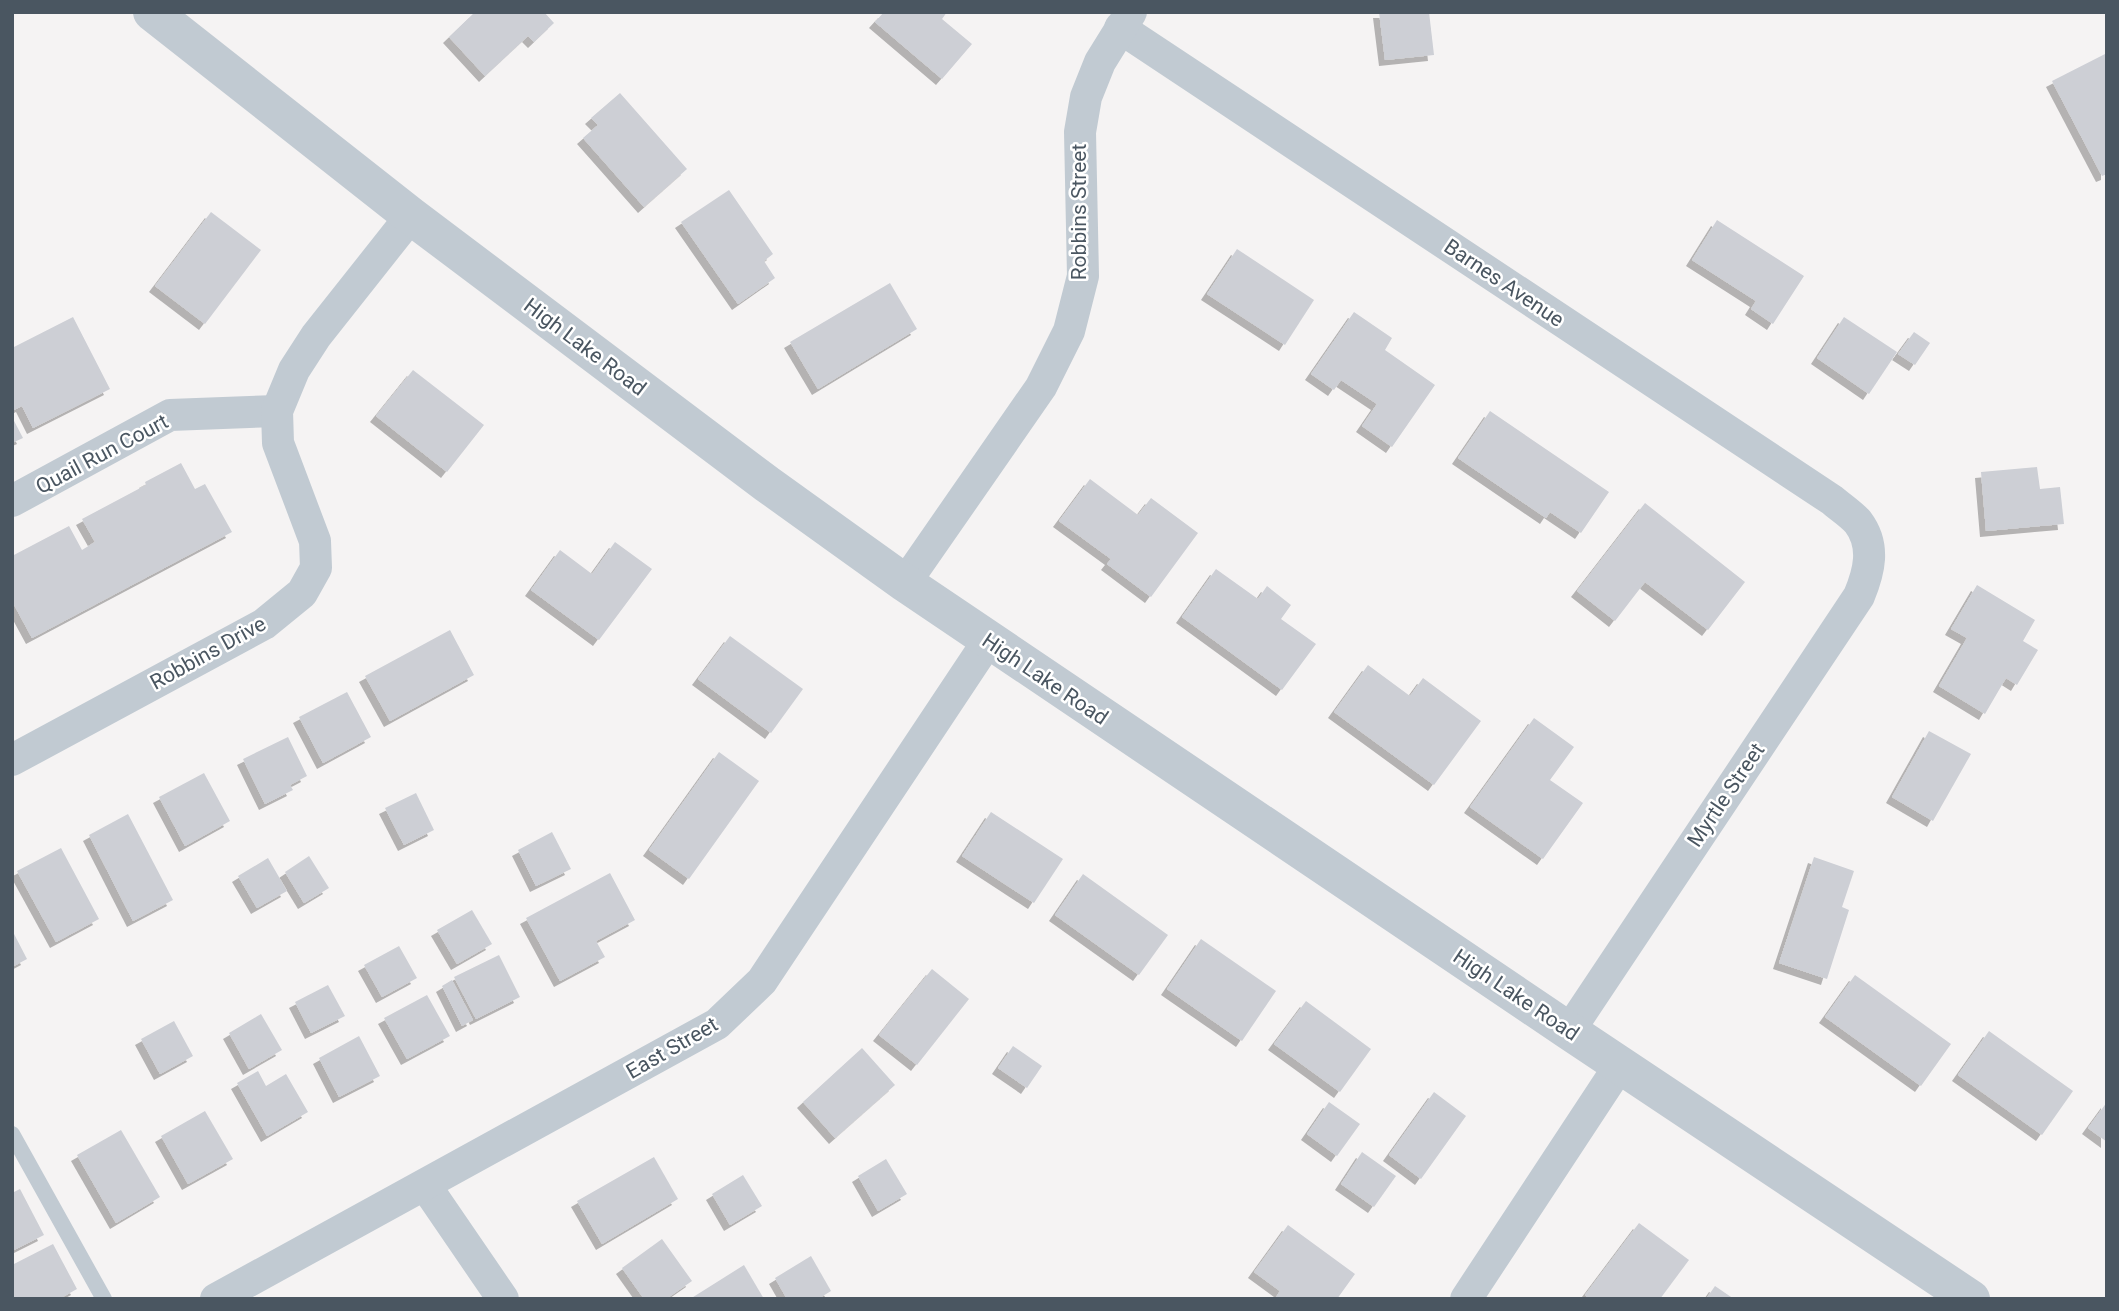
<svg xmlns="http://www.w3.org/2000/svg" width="2119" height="1311" font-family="Roboto,sans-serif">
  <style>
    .building { fill: #cdcfd5; filter: url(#shadow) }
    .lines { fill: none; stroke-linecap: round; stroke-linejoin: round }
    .service { stroke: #c1cad2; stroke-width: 16 }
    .minor { stroke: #c1cad2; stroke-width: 32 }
    .tertiary { stroke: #c1cad2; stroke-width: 38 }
    .labels { text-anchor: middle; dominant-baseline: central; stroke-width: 5; stroke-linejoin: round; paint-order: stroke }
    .street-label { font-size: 21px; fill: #4a5661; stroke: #fff }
  </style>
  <defs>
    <filter id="shadow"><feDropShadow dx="-6" dy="6" stdDeviation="0" flood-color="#0004"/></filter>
  </defs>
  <rect width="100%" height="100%" fill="#f5f3f3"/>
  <g class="building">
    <path d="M475 12H544L554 23 534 42 528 36 485 76 449 37Z"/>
    <path d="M884 12H947L942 19 972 44 942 79 875 22Z"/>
    <path d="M1379 12H1429L1434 55 1385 60Z"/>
    <path d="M2107 53V174L2102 176 2052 81Z"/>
    <path d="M620 93 687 169 644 207 583 138 598 125 591 118Z"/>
    <path d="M729 190 773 254 764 261 775 278 738 304 681 222Z"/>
    <path d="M211 212 261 250 205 324 155 286Z"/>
    <path d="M1717 220 1804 276 1773 324 1751 309 1756 301 1692 260Z"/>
    <path d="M1237 249 1314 300 1285 345 1207 294Z"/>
    <path d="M890 283 917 329 818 389 790 342Z"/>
    <path d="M1354 312 1392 338 1385 350 1435 385 1392 447 1362 426 1377 404 1341 380 1334 390 1311 374Z"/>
    <path d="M73 317 110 389 33 428 22 406 12 411V348Z"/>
    <path d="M1844 317 1897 352 1869 394 1817 358Z"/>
    <path d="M1914 332 1930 343 1915 365 1898 354Z"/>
    <path d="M413 370 484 425 447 472 376 416Z"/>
    <path d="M1490 411 1609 492 1581 533 1550 512 1546 518 1458 458Z"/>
    <path d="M12 417 23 438 12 443Z"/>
    <path d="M181 463 195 489 205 484 232 532 32 638 12 601V556L69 526 82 550 95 542 82 519 146 485 145 482Z"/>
    <path d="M2037 467 2040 489 2060 487 2064 524 1986 531 1981 472Z"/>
    <path d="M1090 479 1138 515 1151 498 1198 533 1151 597 1107 564 1111 559 1059 521Z"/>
    <path d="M1645 503 1745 582 1708 630 1645 582 1615 621 1577 591Z"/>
    <path d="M615 542 652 569 599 640 531 590 560 550 592 574Z"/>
    <path d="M1216 569 1258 599 1267 586 1291 605 1281 619 1316 644 1282 690 1182 617Z"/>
    <path d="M1977 585 2035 620 2023 641 2038 650 2017 685 2006 678 1985 714 1939 686 1967 638 1951 629Z"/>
    <path d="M450 630 474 675 390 721 365 676Z"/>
    <path d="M730 636 803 689 771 733 698 679Z"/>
    <path d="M1368 665 1410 696 1423 678 1481 721 1434 785 1334 712Z"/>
    <path d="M347 692 371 737 323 763 299 717Z"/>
    <path d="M1534 718 1574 747 1550 780 1583 803 1543 859 1470 807Z"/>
    <path d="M1929 731 1971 754 1933 821 1892 797Z"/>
    <path d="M288 737 307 776 290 785 293 790 265 804 243 759Z"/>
    <path d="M719 752 759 781 689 879 649 850Z"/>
    <path d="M204 773 230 821 185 846 159 797Z"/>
    <path d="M416 793 434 830 404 845 385 808Z"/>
    <path d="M991 812 1063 859 1034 903 962 856Z"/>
    <path d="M128 814 173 900 133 921 89 835Z"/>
    <path d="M552 832 571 869 536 886 518 850Z"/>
    <path d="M61 848 99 919 56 942 17 871Z"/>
    <path d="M309 856 329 888 304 903 285 872Z"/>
    <path d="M1814 857 1854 871 1842 907 1849 910 1827 979 1779 963Z"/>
    <path d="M268 858 287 891 257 908 238 876Z"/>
    <path d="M610 873 635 920 596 941 605 957 560 981 526 918Z"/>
    <path d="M1083 874 1168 935 1139 975 1055 915Z"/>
    <path d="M472 910 492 944 457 964 437 930Z"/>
    <path d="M12 930 27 959 12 967Z"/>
    <path d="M1201 939 1276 991 1242 1041 1167 989Z"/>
    <path d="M399 946 417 978 382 997 364 965Z"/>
    <path d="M499 955 520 997 476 1019 454 977Z"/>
    <path d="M932 969 969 999 917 1065 879 1035Z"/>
    <path d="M1855 975 1951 1044 1921 1086 1825 1017Z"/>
    <path d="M452 980 473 1020 462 1026 442 986Z"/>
    <path d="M328 985 345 1016 311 1033 295 1002Z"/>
    <path d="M427 995 450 1036 407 1059 384 1018Z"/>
    <path d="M1306 1001 1371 1049 1340 1092 1274 1044Z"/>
    <path d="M261 1014 282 1050 249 1069 229 1033Z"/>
    <path d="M174 1021 193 1056 160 1074 141 1039Z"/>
    <path d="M1989 1031 2073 1091 2042 1135 1958 1075Z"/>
    <path d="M359 1036 380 1076 339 1097 319 1058Z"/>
    <path d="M1013 1046 1042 1066 1027 1088 998 1068Z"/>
    <path d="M862 1048 895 1085 835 1138 803 1102Z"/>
    <path d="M258 1071 266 1086 286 1074 308 1112 267 1136 237 1083Z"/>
    <path d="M1434 1092 1466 1116 1421 1179 1389 1155Z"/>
    <path d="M1329 1102 1360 1124 1337 1156 1307 1134Z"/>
    <path d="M2107 1102V1142L2088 1128Z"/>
    <path d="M205 1111 233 1159 188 1184 161 1136Z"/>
    <path d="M121 1130 160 1197 116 1223 77 1155Z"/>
    <path d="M1362 1152 1396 1176 1374 1207 1341 1184Z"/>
    <path d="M654 1157 678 1199 602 1244 577 1201Z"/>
    <path d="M886 1159 907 1194 878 1211 858 1176Z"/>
    <path d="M743 1175 762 1206 730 1225 712 1194Z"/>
    <path d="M20 1189 44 1235 12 1251V1193Z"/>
    <path d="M1639 1223 1689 1260 1660 1299H1589L1585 1295Z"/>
    <path d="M1288 1225 1355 1274 1337 1299H1275L1280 1291 1254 1272Z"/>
    <path d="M662 1239 692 1281 666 1299H644L622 1268Z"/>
    <path d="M53 1244 77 1289 59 1299H12V1265Z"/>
    <path d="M811 1256 831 1291 818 1299H787L775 1278Z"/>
    <path d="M744 1265 764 1299H690Z"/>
    <path d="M1715 1286 1734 1299H1706Z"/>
  </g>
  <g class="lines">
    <path class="service" d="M12 1134 104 1299"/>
    <g class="minor">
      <path d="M1120 28 1832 500C1840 507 1851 514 1858 522 1876 546 1869 572 1859 596L1569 1031"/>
      <path d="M12 501 170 415 277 411"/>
      <path d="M905 583 1041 387 1069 331 1083 276 1080 132 1086 97 1100 62 1131 12"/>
      <path d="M12 760 264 624 302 593 316 568 315 541 278 443 277 411 294 370 316 336 411 216"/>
      <path d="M425 1185 503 1299"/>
      <path d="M216 1299 717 1024 762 981 988 641"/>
      <path d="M1466 1299 1620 1065"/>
    </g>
    <path class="tertiary" d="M152 12 411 216 767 484 905 583 1569 1031 1971 1299"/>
  </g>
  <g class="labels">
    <g class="street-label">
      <text transform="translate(1079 212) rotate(-90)">Robbins Street</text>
      <text transform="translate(1504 283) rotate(34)">Barnes Avenue</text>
      <text transform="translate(585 347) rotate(37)">High Lake Road</text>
      <text transform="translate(102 454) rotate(-28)">Quail Run Court</text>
      <text transform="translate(208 653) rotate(-29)">Robbins Drive</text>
      <text transform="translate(1045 679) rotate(34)">High Lake Road</text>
      <text transform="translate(1726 795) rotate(-56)">Myrtle Street</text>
      <text transform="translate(1516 995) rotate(34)">High Lake Road</text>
      <text transform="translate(672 1048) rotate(-30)">East Street</text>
    </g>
  </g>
  <rect width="2119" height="1311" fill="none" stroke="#4a5661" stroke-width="28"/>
</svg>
